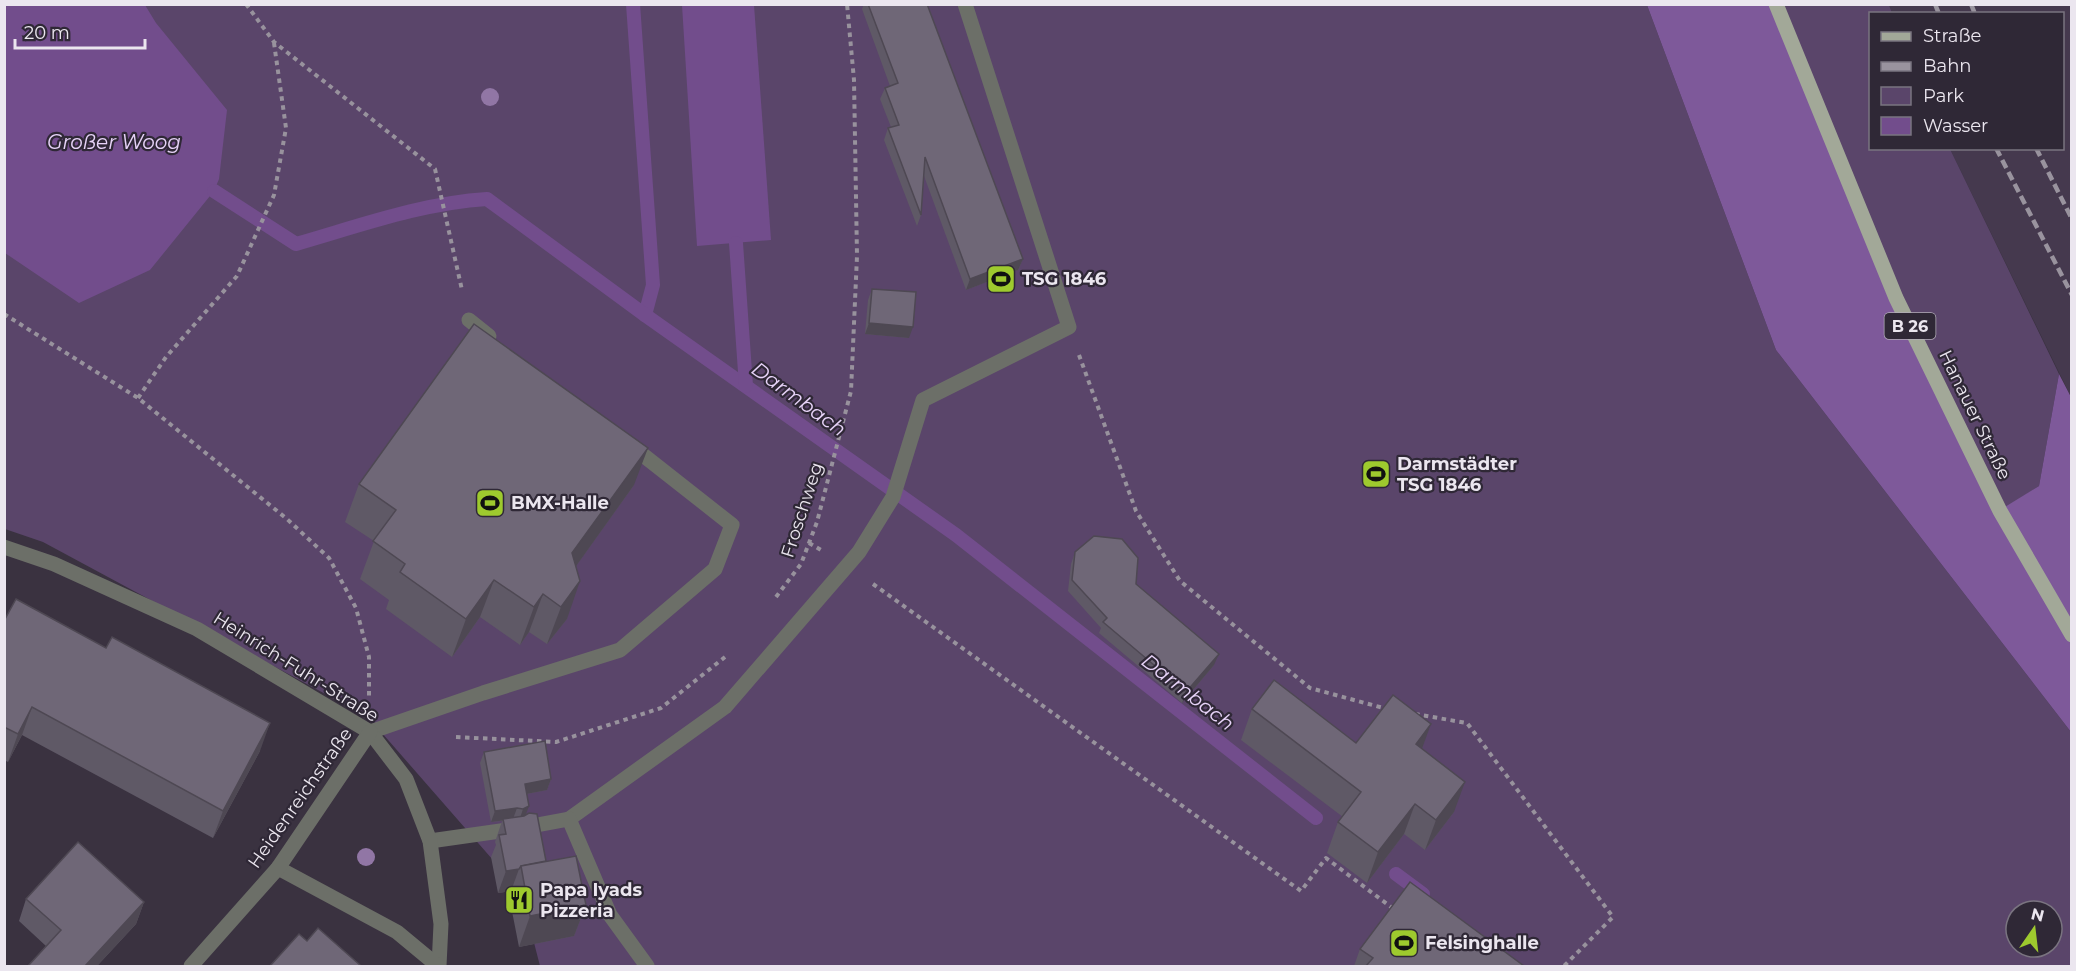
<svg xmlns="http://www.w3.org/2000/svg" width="2076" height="971" font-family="Montserrat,sans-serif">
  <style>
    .built { fill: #45394e }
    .green { fill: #5a456a; fill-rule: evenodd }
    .forest { fill: #7e599a }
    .water { fill: #724d8c }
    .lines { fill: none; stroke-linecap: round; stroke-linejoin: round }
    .stream { stroke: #724d8c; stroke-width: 14 }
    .path { stroke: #98929d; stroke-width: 4; stroke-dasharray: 4.5 4.5; stroke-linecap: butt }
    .lane { stroke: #6c6f68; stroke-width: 15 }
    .street { stroke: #6c6f68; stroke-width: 15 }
    .primary { stroke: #a2a898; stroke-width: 15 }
    .rail { stroke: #99939e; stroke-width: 4.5; stroke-dasharray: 9 4.5; stroke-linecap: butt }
    .tree { fill: #9176a5 }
    .wall { fill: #5f5966 }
    .shaded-wall { fill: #4e4853 }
    .building { fill: #6f6777; stroke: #4e4853; stroke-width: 1.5 }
    .labels { text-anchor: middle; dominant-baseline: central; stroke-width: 4.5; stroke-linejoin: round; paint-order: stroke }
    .shield { fill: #2f2836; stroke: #b3adb8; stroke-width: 1.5 }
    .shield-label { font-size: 16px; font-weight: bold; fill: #ebe6ef }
    .poi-label { font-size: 18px; font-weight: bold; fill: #ebe6ef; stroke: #2f2836; text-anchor: start }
    .street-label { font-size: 18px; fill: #ebe6ef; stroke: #2f2836 }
    .water-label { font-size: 20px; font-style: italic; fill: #e7d3f8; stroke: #2f2836 }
  </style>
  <rect width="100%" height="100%" fill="#3a3240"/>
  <path class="built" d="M1889 5H2071V397L1950 149 2062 148V14L1892 13Z"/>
  <g class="green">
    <path d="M5 5H1647L1776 350 2071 732V966H540L521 892 368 717 43 542 5 529ZM2016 911H2052V947H2016Z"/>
    <path d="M1776 5H1889L1892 13 1870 14V148L1950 149 2059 374 2039 486 2000 511 1896 298Z"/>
  </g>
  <path class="forest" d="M1647 5H1776L1896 298 2000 510 2039 486 2059 374 2072 399 2071 732 1776 350Z"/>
  <g class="water">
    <path d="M4 5H145L156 23 227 110 219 179 214 191 150 270 79 303 5 253Z"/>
    <path d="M682 5H754L771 240 697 246Z"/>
  </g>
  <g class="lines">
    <g class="stream">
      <path d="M633 4 653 285 645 315"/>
      <path d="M214 191 296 244C359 226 422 203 487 199L645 315 956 535 1316 818"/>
      <path d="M736 243 746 386"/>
      <path d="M1396 874 1423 894"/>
    </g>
    <g class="path">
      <path d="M246 4 274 42 435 169 462 290"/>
      <path d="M4 314 138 398 287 519 329 558 356 608 369 657V697"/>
      <path d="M1079 355 1136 511 1180 581 1310 688 1387 709"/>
      <path d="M138 398 166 357 237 276 274 195 286 128 274 43"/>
      <path d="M809 543 821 550"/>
      <path d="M873 584 1301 891 1326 858 1395 910"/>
      <path d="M776 597 801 564 817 522 851 391 857 256 854 80 847 4"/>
      <path d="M1415 714 1467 723 1613 917 1564 966"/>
      <path d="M456 737 556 742 661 708 725 657"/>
    </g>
    <g class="lane">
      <path d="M469 320 489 336"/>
      <path d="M370 732 483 693 620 650 715 569 732 525 629 444"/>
      <path d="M569 819 725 707 859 552 893 497 923 400 1069 327 965 4"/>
      <path d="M526 827 569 819 610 915 647 966"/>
      <path d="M430 841 514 829"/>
    </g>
    <g class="street">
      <path d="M4 547 54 564 197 629 370 732 406 779 430 841 441 924 439 966"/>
      <path d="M278 868 397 932 438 966"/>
      <path d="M191 966 278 868 370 732"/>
    </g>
    <path class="primary" d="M1776 4 1896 298 2000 511 2072 635"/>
    <g class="rail">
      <path d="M1935 4 1939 14"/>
      <path d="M1971 4 1975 14"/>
      <path d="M1996 148 2072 295"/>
      <path d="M2036 148 2072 219"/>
    </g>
  </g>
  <g class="tree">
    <circle cx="490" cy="97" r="9"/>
    <circle cx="366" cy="857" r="9"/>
  </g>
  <g class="wall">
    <path d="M864 4H927L1023 259 1018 270 966 290 924 176 921 215 917 226 884 140 888 128 891 127 880 99 885 88 890 86 862 9Z"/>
    <path d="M872 289 909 338 865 334 868 300Z"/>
    <path d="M359 484 634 485 576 566 567 619 547 644 529 632 520 645 480 617 452 657 386 609 389 600 360 579 374 541 345 522Z"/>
    <path d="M1075 552 1136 584 1214 665 1182 703 1099 633 1101 628 1068 591 1071 564Z"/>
    <path d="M4 621 260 751 213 838 22 735 8 762 4 760Z"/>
    <path d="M1252 709 1356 743 1422 749 1454 812 1425 850 1404 834 1367 883 1327 853 1338 822 1343 817 1241 740Z"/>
    <path d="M484 752 551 779 547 790 527 794 526 815 546 861 586 905 574 936 519 947 509 896 511 891 498 893 491 857 496 845 495 842 502 821 491 822 480 763Z"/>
    <path d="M26 899 144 902 136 924 97 966H28L46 946 19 921Z"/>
    <path d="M1360 949 1524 966H1354Z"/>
  </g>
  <g class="shaded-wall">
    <path d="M1023 259 1018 270 966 290 970 279Z"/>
    <path d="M869 323 913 327 909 338 865 334Z"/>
    <path d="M648 448 634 485 559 590 572 553Z"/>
    <path d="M494 580 480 617 452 657 466 619Z"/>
    <path d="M580 581 567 619 547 644 561 607Z"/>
    <path d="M543 594 529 632 520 645 534 607Z"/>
    <path d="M1219 654 1214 665 1182 703 1186 692Z"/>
    <path d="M32 707 22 735 8 762 18 734Z"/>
    <path d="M270 723 260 751 213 838 223 811Z"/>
    <path d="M1431 724 1420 754 1416 744Z"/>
    <path d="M551 779 547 790 521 795 525 784Z"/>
    <path d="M1465 782 1454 812 1425 850 1436 820Z"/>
    <path d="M1415 804 1404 834 1367 883 1378 852Z"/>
    <path d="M529 806 525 817 519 821 523 809Z"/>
    <path d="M517 808 513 819 491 822 495 811Z"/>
    <path d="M519 869 511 891 498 893 506 871Z"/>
    <path d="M144 902 136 924 97 966H85Z"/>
    <path d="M586 905 574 936 519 947 530 916Z"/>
  </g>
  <g class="building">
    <path d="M868 4H927L1023 259 970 279 925 157 921 215 888 128 899 125 885 88 898 83Z"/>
    <path d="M872 289 916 292 913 327 869 323Z"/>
    <path d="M474 324 648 448 572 553 580 581 561 607 543 594 534 607 494 580 466 619 400 572 405 564 373 541 396 510 359 484Z"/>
    <path d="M1094 536 1122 539 1138 558 1136 584 1219 654 1186 692 1103 622 1107 618 1072 580 1075 552Z"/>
    <path d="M16 599 106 648 112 637 270 723 223 811 32 707 18 734 4 727V621Z"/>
    <path d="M1274 680 1356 743 1393 695 1431 724 1416 744 1465 782 1436 820 1415 804 1378 852 1338 822 1361 792 1252 709Z"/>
    <path d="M545 741 551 779 525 784 529 806 523 809 517 808 495 811 484 752Z"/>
    <path d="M529 813 537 814 546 861 521 866 519 869 506 871 499 835 506 834 503 819 524 816Z"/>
    <path d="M78 842 144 902 85 966H28L61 930 26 899Z"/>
    <path d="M576 856 586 905 530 916 521 866Z"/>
    <path d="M1410 882 1524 966H1366L1373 958 1360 949Z"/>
    <path d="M318 928 361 966H270L299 934 307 941Z"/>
  </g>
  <defs>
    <g id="stadium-square" transform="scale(1.5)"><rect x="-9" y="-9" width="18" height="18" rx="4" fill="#9eca2e" stroke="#2f2836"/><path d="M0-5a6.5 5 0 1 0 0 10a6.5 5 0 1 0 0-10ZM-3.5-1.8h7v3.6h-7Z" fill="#111"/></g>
    <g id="restaurant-square" transform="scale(1.5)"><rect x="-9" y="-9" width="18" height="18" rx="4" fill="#9eca2e" stroke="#2f2836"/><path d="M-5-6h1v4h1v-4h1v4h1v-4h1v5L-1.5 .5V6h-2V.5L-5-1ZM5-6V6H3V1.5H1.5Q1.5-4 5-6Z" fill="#111"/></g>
  </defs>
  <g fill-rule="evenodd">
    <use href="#stadium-square" x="1001" y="279"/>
    <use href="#stadium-square" x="1376" y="474"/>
    <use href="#stadium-square" x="490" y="503"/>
    <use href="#restaurant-square" x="519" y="900"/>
    <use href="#stadium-square" x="1404" y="943"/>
  </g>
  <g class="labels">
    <rect class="shield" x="1884.5" y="313" width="51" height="26" rx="4.5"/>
    <g class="shield-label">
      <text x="1910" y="326">B 26</text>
    </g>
    <g class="poi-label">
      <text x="1022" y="279">TSG 1846</text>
      <text x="1397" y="464">Darmstädter<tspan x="1397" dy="21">TSG 1846</tspan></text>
      <text x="511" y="503">BMX-Halle</text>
      <text x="540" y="890">Papa Iyads<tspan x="540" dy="21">Pizzeria</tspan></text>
      <text x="1425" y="943">Felsinghalle</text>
    </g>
    <g class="street-label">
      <text transform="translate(1975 415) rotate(64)">Hanauer Straße</text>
      <text transform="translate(802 510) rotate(-72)">Froschweg</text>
      <text transform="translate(296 667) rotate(32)">Heinrich-Fuhr-Straße</text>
      <text transform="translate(300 798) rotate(-55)">Heidenreichstraße</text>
    </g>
    <g class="water-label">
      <text x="114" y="142">Großer Woog</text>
      <text transform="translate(799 399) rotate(36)">Darmbach</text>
      <text transform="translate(1188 692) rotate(38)">Darmbach</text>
    </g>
  </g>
  <rect width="2076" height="971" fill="none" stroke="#ebe6ef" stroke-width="12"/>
  <rect x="1869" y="12" width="195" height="138" fill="#2f2836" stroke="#7a7480" stroke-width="1.5"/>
  <rect x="1881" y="32" width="30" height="9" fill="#a2a898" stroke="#7a7480" stroke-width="1.5"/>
  <text x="1923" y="42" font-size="18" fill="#ebe6ef">Straße</text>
  <rect x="1881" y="62" width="30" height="9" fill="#99939e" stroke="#7a7480" stroke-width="1.5"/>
  <text x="1923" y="72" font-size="18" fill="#ebe6ef">Bahn</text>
  <rect x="1881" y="87" width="30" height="18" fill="#5a456a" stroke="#7a7480" stroke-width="1.5"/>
  <text x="1923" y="102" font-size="18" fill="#ebe6ef">Park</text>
  <rect x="1881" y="117" width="30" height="18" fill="#724d8c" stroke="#7a7480" stroke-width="1.5"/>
  <text x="1923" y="132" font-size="18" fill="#ebe6ef">Wasser</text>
  <g transform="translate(2034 929) rotate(14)"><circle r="28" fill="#2f2836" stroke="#7a7480" stroke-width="1.5"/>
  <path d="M0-4.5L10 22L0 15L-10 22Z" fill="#9eca2e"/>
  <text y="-9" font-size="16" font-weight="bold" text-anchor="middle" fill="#ebe6ef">N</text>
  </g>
  <path d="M15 39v9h130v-9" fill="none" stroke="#ebe6ef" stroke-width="3"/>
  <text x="24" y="39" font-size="18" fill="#ebe6ef" stroke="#2f2836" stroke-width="4.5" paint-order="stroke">20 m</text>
</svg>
